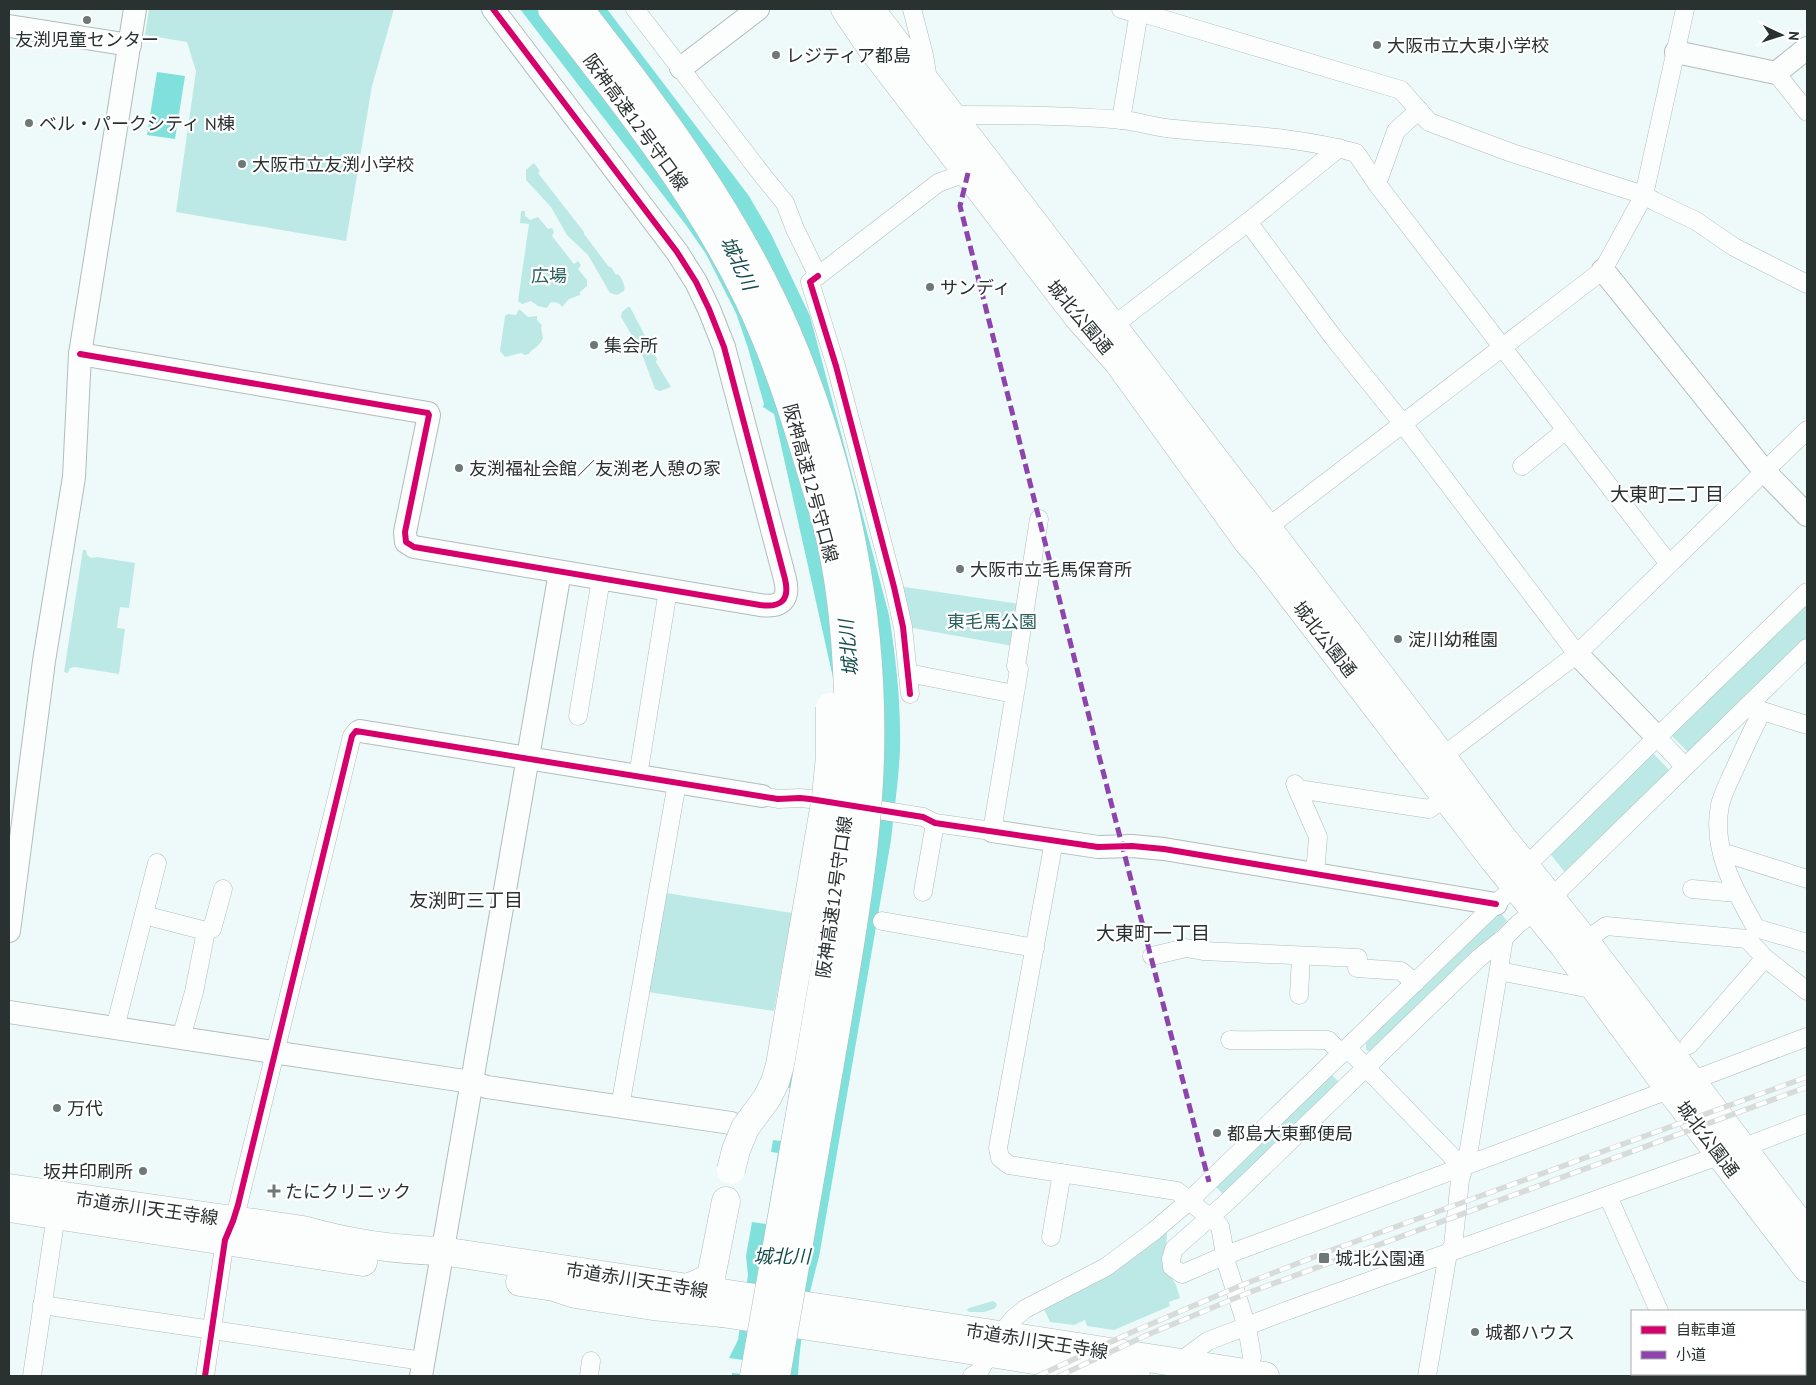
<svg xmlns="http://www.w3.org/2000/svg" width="1816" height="1385" font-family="'PT Sans','Noto Sans JP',sans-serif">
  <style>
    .green { fill: #bce9e6 }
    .water { fill: #80e0dc }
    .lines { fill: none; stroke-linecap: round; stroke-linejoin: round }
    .minor-casing { stroke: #b2bcbb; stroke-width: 19 }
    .tertiary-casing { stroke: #b2bcbb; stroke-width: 24 }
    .primary-casing { stroke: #b2bcbb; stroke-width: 29 }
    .motorway-casing { stroke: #b2bcbb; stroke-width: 29 }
    .minor { stroke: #fcfefe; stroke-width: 18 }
    .tertiary { stroke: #fcfefe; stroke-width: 22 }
    .primary { stroke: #fcfefe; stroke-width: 28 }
    .motorway { stroke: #fcfefe; stroke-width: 28 }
    .rail-casing { stroke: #d7dbda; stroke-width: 5.5 }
    .rail { stroke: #fff; stroke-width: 4; stroke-dasharray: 11; stroke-linecap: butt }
    .motorway-bridge-casing { stroke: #b2bcbb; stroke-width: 29; stroke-linecap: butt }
    .motorway-bridge { stroke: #fcfefe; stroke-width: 28 }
    .quiet { stroke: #8e44ad; stroke-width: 5; stroke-dasharray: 10 5; stroke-linecap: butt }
    .cycleway-casing { stroke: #fff; stroke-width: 9 }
    .cycleway { stroke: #d6006c; stroke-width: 6 }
    .poi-dot { fill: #6e7877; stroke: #fff; stroke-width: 2 }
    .labels { text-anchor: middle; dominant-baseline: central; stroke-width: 4.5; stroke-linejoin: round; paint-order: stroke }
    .poi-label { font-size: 18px; fill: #293231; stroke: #fff; text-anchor: start }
    .street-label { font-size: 18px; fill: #293231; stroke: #fff }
    .park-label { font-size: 18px; fill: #2a615e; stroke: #fff }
    .water-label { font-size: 19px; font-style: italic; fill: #154e4c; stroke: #fff }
    .neighbourhood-label { font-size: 19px; fill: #293231; stroke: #fff }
  </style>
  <rect width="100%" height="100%" fill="#edfaf9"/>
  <g class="green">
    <path d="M149 9H394L372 86 346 241 176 212 196 71 187 42 145 35Z"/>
    <path d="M534 163 540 171 538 173 584 232V234L609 267H611L616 275 618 274C621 277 626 286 624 291L617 295 610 293 588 255 567 235 551 207 526 180V170Z"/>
    <path d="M521 211H525V216L530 220 538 217 548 229 552 228 554 232 552 236 574 264 578 261 581 265 578 269 587 280V286L580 292V295L569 299 562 307C560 303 555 301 550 303L547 308 538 306 531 301 522 304 518 301 529 224 520 223Z"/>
    <path d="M628 307H630L657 359 656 362 671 387 660 391 655 389 640 349 621 317 622 312Z"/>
    <path d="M519 309 528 317 537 316V320L542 325 541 328 543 338C539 348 531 349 529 354L525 355 521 353 505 357 500 351 505 316 508 314 516 315Z"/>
    <path d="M83 550H86L87 555 91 558 97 557 135 563 129 608 120 607 117 628 125 629 119 674 75 667 70 668 68 673 64 672Z"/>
    <path d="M898 586 1020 604 1013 646 907 627Z"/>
    <path d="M1807 598V643L1691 755 1669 733Z"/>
    <path d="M1650 750 1673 774 1567 875 1548 851Z"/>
    <path d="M666 893 792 913 774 1011 648 992Z"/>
    <path d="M1500 912 1507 921 1373 1052 1366 1050V1043Z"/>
    <path d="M1332 1075 1340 1083 1224 1195 1216 1187Z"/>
    <path d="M1165 1232 1167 1234 1165 1264 1166 1269 1176 1285 1180 1298 1169 1302 1170 1306 1114 1330 1087 1326 1085 1320 1074 1325 1050 1322 1044 1309 1115 1271Z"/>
    <path d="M993 1301 996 1303 997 1305 994 1309 984 1312H969L967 1310 969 1308Z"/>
  </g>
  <g class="water">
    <path d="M520 9H607L749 196 771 234 810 316 889 615C896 659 901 703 900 749 899 779 894 810 891 840L819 1257C808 1296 800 1336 798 1376H732V1373L741 1374 743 1360 729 1358 738 1340 748 1275 746 1256 752 1222 766 1224 778 1153 771 1152 773 1140 781 1141 790 1088 778 1086 836 691 774 414 763 407 764 404 748 348 736 313 706 254 686 225Z"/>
    <path d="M157 72 185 76 175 139 147 135Z"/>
  </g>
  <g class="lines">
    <g class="minor-casing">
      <g id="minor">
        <path d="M635 9 763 176 785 203 795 229 818 276"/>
        <path d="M912 9 924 55 928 80"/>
        <path d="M1121 9 1131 12H1139L1401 90 1429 122 1512 153 1644 195 1654 201 1696 221 1734 247 1807 284"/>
        <path d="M1776 73 1807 112"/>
        <path d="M952 115C1008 115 1066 115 1123 120 1140 122 1158 128 1175 129 1235 135 1297 136 1356 153L1377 184 1669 564"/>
        <path d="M1121 120 1139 12"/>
        <path d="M1377 184 1396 131 1419 110"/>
        <path d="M1248 222 1333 337 1403 424 1577 654"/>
        <path d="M1105 332 1248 222 1339 148"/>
        <path d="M1522 466 1566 430"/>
        <path d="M1259 534 1603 270 1644 195 1685 9"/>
        <path d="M908 673 1014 694"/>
        <path d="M910 694 903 627 894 587 836 366 810 282 938 183 976 169"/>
        <path d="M1753 708 1807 725"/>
        <path d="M1762 711C1751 733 1741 755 1731 777 1727 786 1722 796 1720 805 1711 850 1735 891 1756 928L1807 943"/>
        <path d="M578 716 601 579"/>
        <path d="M1657 737 1685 767"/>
        <path d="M1435 762 1577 654 1807 430"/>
        <path d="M638 776 668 590"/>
        <path d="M1295 784 1318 837 1315 874"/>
        <path d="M1298 789 1429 809 1445 798"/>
        <path d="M762 796 778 799 800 798 810 799 923 817 935 823 992 831 1019 669 1016 666 1039 519"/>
        <path d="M1054 841 998 1148 1000 1158 1009 1165 1177 1191 1220 1226 1227 1265 1247 1327 1252 1357"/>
        <path d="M1722 852 1807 879"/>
        <path d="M1519 873 1646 748 1807 592"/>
        <path d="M1692 889 1737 893"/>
        <path d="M923 892 935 823"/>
        <path d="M144 915 206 931 212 929 223 889"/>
        <path d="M882 921 1035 948"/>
        <path d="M1585 941 1606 926 1747 939 1765 958 1807 991"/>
        <path d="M1152 956 1186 948 1203 951 1358 958 1357 968 1401 971 1415 983"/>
        <path d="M1499 971 1596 990"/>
        <path d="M1299 995 1301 956"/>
        <path d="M115 1028 157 863"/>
        <path d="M181 1038 194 992 206 931"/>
        <path d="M1230 1040C1263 1041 1295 1039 1328 1040L1342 1054"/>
        <path d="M1689 1045 1765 958"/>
        <path d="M1347 1048 1463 1168"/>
        <path d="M1691 1081 1807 1037"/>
        <path d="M1671 1089 1226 1255 1182 1274 1172 1267 1171 1259 1174 1249 1226 1203 1479 958 1504 938 1518 924 1550 899 1807 648"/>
        <path d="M620 1107 677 783"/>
        <path d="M1742 1148 1807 1123"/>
        <path d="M1608 1196 1659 1311"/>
        <path d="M1051 1237 1062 1173"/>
        <path d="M42 1305 423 1361"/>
        <path d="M1178 1363 1208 1341 1286 1311 1721 1155"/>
        <path d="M32 1376 56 1215"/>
        <path d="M205 1376 225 1240 233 1221 238 1205 352 736 356 731H360"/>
        <path d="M589 1376 591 1361"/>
        <path d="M972 1376 979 1372 1000 1335 1013 1319 1025 1309 1106 1267 1154 1231 1189 1201 1503 897"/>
        <path d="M1427 1376 1448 1253 1453 1246 1460 1180 1469 1149 1504 938"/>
        <path d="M1683 1376 1684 1374"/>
      </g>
    </g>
    <g class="tertiary-casing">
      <g id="tertiary">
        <path d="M9 26 130 45"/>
        <path d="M1676 52 1776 73 1807 48"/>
        <path d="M681 68 758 9"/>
        <path d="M1603 270 1765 472 1807 515"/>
        <path d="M80 354 428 413 429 415 405 532 406 542 414 547 760 605C781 608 790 600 785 579L724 347 709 309 696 282 677 252 493 9"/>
        <path d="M1577 654 1657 737"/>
        <path d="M360 731 762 796"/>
        <path d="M992 831 1098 847 1132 846 1164 849 1496 904"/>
        <path d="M9 931 44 661 74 477 80 354 135 9"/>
        <path d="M9 1012 471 1082 487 1087 731 1123"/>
        <path d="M421 1376 560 572"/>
      </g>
    </g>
    <g class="primary-casing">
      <g id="primary">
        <path d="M845 9 870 46 1078 317 1118 362 1248 542 1264 560 1494 860 1564 946 1658 1074 1807 1268"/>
        <path d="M870 9 1428 738 1501 836 1585 941 1807 1233"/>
        <path d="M9 1188 303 1230C348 1243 395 1250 442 1251L1000 1335 1265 1376"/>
        <path d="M9 1208 363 1262"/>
        <path d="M520 1282 554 1287 575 1294 653 1306 722 1313 990 1353 1136 1376"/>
      </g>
    </g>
    <g class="motorway-casing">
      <g id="motorway">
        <path d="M711 1277 716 1306 722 1313"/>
        <path d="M687 1288 697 1284 711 1277 726 1201"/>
      </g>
    </g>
    <use href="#minor" class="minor"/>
    <use href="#tertiary" class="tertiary"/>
    <use href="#primary" class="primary"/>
    <use href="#motorway" class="motorway"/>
    <g class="rail-casing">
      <g id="rail">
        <path d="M1038 1376 1130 1333 1242 1285 1332 1250 1807 1077"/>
        <path d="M1059 1376 1147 1335 1245 1294 1807 1087"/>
      </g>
    </g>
    <use href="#rail" class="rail"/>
    <g class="motorway-bridge-casing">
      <g id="motorway-bridge">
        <path d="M552 9C624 101 697 193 748 298 771 346 789 397 804 448 812 474 820 499 827 525 841 578 846 636 848 691 854 811 832 928 812 1046 793 1156 774 1266 754 1376"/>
        <path d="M579 9C658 110 736 214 787 333 844 466 874 613 870 758 867 855 849 951 833 1046 814 1156 795 1266 776 1376"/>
        <path d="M731 1170 736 1150 745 1128 767 1098 775 1082 780 1065 826 797 830 756V707"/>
      </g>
    </g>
    <use href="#motorway-bridge" class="motorway-bridge"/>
    <path class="quiet" d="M968 173 960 206 1097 748 1209 1182"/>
    <g class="cycleway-casing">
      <g id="cycleway">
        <path d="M818 276 810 282 836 366 894 587 903 627 910 694"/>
        <path d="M80 354 428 413 429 415 405 532 406 542 414 547 760 605C781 608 790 600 785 579L724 347 709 309 696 282 677 252 493 9"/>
        <path d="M205 1376 225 1240 233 1221 238 1205 352 736 356 731 778 799 800 798 810 799 923 817 935 823 1098 847 1132 846 1164 849 1496 904"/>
      </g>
    </g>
    <use href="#cycleway" class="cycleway"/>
  </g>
  <g class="poi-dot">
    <circle cx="87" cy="20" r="5"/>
    <circle cx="1377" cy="45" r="5"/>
    <circle cx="776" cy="55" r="5"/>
    <circle cx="29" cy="123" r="5"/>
    <circle cx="242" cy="164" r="5"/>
    <circle cx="930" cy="287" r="5"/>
    <circle cx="594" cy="345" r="5"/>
    <circle cx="459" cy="468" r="5"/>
    <circle cx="960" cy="569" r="5"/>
    <circle cx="1398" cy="639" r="5"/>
    <circle cx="57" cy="1108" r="5"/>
    <circle cx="1217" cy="1133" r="5"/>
    <circle cx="143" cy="1171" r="5"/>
    <path d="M271.5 1183.5h5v5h5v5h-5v5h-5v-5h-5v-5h5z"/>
    <rect x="1318" y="1252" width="12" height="12" rx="2.5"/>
    <circle cx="1475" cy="1332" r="5"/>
  </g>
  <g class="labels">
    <g class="poi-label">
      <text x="87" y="39" text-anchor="middle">友渕児童センター</text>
      <text x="1387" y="45">大阪市立大東小学校</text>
      <text x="786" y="55">レジティア都島</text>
      <text x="39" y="123">ベル・パークシティ N棟</text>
      <text x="252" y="164">大阪市立友渕小学校</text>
      <text x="940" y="287">サンディ</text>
      <text x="604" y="345">集会所</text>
      <text x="469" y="468">友渕福祉会館／友渕老人憩の家</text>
      <text x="970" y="569">大阪市立毛馬保育所</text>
      <text x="1408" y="639">淀川幼稚園</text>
      <text x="67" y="1108">万代</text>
      <text x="1227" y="1133">都島大東郵便局</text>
      <text x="133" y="1171" text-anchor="end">坂井印刷所</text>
      <text x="285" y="1191">たにクリニック</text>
      <text x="1335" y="1258">城北公園通</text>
      <text x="1485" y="1332">城都ハウス</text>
    </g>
    <g class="street-label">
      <text transform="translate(636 122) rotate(54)">阪神高速12号守口線</text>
      <text transform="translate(1080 317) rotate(50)">城北公園通</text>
      <text transform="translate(811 483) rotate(75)">阪神高速12号守口線</text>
      <text transform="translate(1325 639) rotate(52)">城北公園通</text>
      <text transform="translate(834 897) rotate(-82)">阪神高速12号守口線</text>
      <text transform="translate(1708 1139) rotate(53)">城北公園通</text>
      <text transform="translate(147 1208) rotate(8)">市道赤川天王寺線</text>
      <text transform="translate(637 1280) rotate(9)">市道赤川天王寺線</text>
      <text transform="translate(1037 1341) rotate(9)">市道赤川天王寺線</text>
    </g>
    <g class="park-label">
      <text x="549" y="275">広場</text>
      <text x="992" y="621">東毛馬公園</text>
    </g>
    <g class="water-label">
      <text transform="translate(739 263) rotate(65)">城北川</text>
      <text transform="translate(848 648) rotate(-95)">城北川</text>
      <text x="782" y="1256">城北川</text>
    </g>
    <g class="neighbourhood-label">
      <text x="1667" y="494">大東町二丁目</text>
      <text x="466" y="900">友渕町三丁目</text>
      <text x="1153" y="933">大東町一丁目</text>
    </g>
  </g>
  <rect width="1816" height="1385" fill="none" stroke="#293231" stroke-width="20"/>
  <rect x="1631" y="1310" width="175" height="65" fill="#ffffff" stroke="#a9adad"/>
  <rect x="1641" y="1326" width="25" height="8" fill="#d6006c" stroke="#a9adad"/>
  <text x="1676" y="1335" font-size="15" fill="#293231">自転車道</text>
  <rect x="1641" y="1351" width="25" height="8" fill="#8e44ad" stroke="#a9adad"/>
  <text x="1676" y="1360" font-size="15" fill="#293231">小道</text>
  <g transform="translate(1781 35) rotate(94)" stroke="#ffffff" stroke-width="4" paint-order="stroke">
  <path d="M0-4L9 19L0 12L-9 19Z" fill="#293231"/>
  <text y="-8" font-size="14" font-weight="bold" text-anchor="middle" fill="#293231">N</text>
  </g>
</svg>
